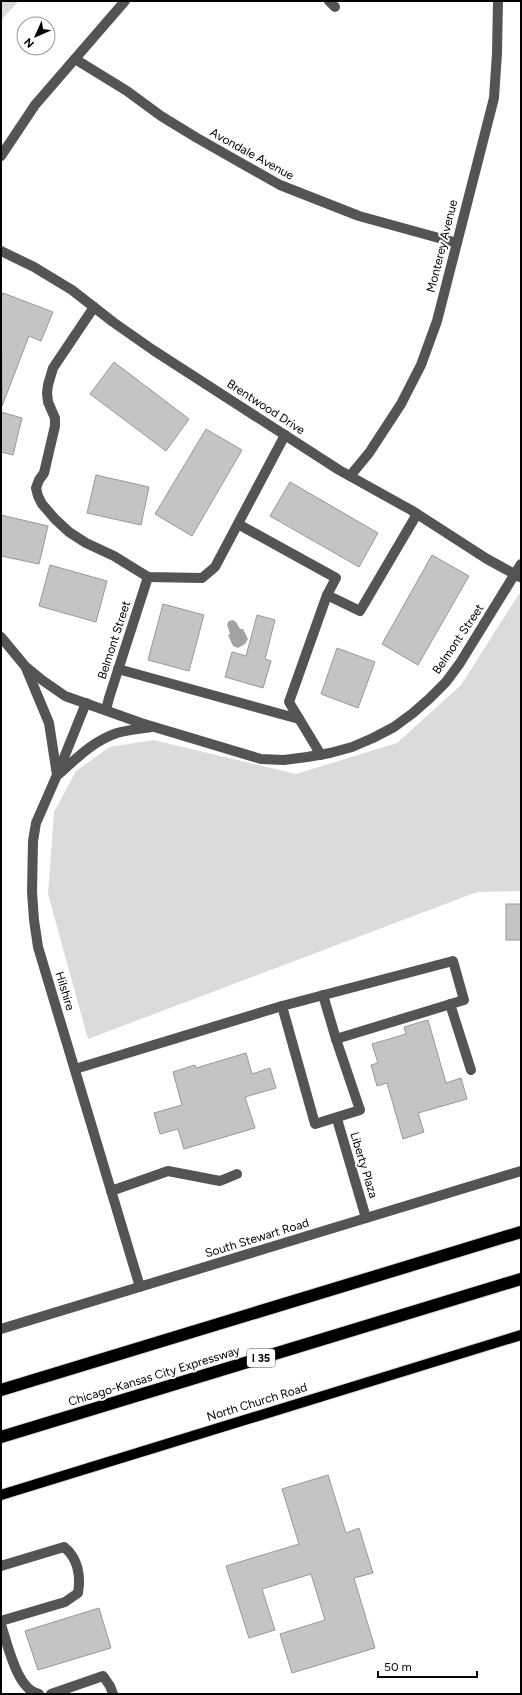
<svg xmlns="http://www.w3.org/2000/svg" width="522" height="1695" font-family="Figtree,sans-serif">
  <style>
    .green { fill: #dbdbdb }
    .water { fill: #a2a2a2 }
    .building { fill: #c4c4c4; stroke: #989898 }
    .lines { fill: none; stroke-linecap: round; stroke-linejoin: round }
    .major-casing { stroke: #dbdbdb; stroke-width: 12 }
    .highway-casing { stroke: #dbdbdb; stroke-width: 14 }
    .minor { stroke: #545454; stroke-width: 10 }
    .major { stroke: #000; stroke-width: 10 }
    .highway { stroke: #000; stroke-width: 12 }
    .labels { text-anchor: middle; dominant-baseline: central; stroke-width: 4; stroke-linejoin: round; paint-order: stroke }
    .shield { fill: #fff; stroke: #4c4c4c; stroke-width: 1 }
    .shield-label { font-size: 11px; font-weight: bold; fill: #000 }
    .street-label { font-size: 12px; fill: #000; stroke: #fff }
  </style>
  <rect width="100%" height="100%" fill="#fff"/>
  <g class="green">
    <path d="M1 1H19L1 20Z"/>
    <path d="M519 594H521V891L477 892 88 1039 48 894 54 812 76 771 110 747 153 740 296 774 397 743 461 685Z"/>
  </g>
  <path class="water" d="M233 620 236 622 240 629H243L248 639 245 644 238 648 233 646 228 635 230 634 227 624 229 621Z"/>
  <g class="building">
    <path d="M3 293 53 312 41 341 29 336 2 406 1 298Z"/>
    <path d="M114 362 189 419 166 451 90 394Z"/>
    <path d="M1 412 22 418 13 455 1 452Z"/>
    <path d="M206 429 242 450 192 536 155 514Z"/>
    <path d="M96 475 149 487 141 525 87 513Z"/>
    <path d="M290 482 378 533 359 567 270 516Z"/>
    <path d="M1 515 48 526 39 564 1 556Z"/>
    <path d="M432 555 469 576 418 665 382 644Z"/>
    <path d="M50 565 107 581 96 622 39 606Z"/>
    <path d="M163 604 204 615 189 671 148 660Z"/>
    <path d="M257 615 275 620 265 659 271 661 263 688 225 677 232 652 246 656Z"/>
    <path d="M337 648 375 662 358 708 321 694Z"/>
    <rect x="506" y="904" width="15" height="36"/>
    <path d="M428 1020 446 1083 461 1078 467 1099 418 1113 424 1132 403 1139 387 1083 377 1086 371 1065 378 1063 372 1044 406 1034 404 1027Z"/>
    <path d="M246 1053 252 1074 270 1068 276 1088 245 1097 255 1128 184 1149 178 1129 160 1134 154 1113 182 1105 173 1072 195 1065 196 1068Z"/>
    <path d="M328 1475 346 1533 359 1528 373 1573 354 1578 375 1648 292 1673 280 1634 325 1620 311 1574 262 1589 275 1630 249 1638 226 1566 299 1544 282 1489Z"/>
    <path d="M99 1608 111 1648 38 1670 25 1631Z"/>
  </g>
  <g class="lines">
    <g class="major-casing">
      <path id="major" d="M1 1495 521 1335"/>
    </g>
    <g class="highway-casing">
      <g id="highway">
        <path d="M1 1390 521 1232"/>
        <path d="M1 1437 521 1279"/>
      </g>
    </g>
    <g class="minor">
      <path d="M329 1 335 7"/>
      <path d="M75 59 127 91 161 116 197 138 280 185 359 216 457 243"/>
      <path d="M1 156 35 105 125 1"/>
      <path d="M1 251 34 267 72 290 113 322 153 350 339 470 411 510 487 559 520 577"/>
      <path d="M94 307 53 368 48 385 47 393 48 402 55 418V426L44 473 39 480 36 488 38 496 42 504 55 519 69 532 86 543 114 556 148 577 202 578 215 567 285 435"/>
      <path d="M350 476 369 453 401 404 421 365 437 321 494 98 497 53 498 1"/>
      <path d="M238 524 336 578 327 595 360 611 417 514"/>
      <path d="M1 637 25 666 42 680 65 696 141 723 261 759 284 760 307 757 330 753 352 747 373 738 394 727 413 713 430 698 446 682 460 663 521 564"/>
      <path d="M26 668 49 723 57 775"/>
      <path d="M118 669 299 719"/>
      <path d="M86 703 57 775 36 823 33 841 32 892 34 920 38 947 140 1287"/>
      <path d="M106 710 109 698 148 577"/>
      <path d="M321 755 289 702 327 595"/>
      <path d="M59 774C77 758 93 741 117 733 127 730 140 729 151 727"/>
      <path d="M450 1004 471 1070"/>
      <path d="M282 1006 453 961 464 1000 336 1039"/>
      <path d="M75 1069 282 1006 315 1124 360 1110 336 1039 323 995"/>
      <path d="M337 1119 366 1218"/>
      <path d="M111 1191 168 1171 220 1181 237 1174"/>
      <path d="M1 1329 521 1171"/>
      <path d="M1 1566 64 1547C78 1558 81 1576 78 1593L65 1602 1 1621"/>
      <path d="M1 1625C8 1645 17 1690 39 1694"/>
      <path d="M51 1694 103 1676 110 1686 113 1694"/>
    </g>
    <use href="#major" class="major"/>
    <use href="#highway" class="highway"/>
  </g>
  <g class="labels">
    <rect class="shield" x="247" y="1349" width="28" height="18" rx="3"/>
    <g class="shield-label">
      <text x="261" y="1358">I 35</text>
    </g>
    <g class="street-label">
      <text transform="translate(252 154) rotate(29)">Avondale Avenue</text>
      <text transform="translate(442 246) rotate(-76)">Monterey Avenue</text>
      <text transform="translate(266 407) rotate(33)">Brentwood Drive</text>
      <text transform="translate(458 639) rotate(-56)">Belmont Street</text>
      <text transform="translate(114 640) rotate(-72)">Belmont Street</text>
      <text transform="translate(65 991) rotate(73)">Hilshire</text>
      <text transform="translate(364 1165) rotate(73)">Liberty Plaza</text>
      <text transform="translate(257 1238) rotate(-17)">South Stewart Road</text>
      <text transform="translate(154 1376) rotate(-17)">Chicago-Kansas City Expressway</text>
      <text transform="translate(257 1402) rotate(-17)">North Church Road</text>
    </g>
  </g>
  <rect width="522" height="1695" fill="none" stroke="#000000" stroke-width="4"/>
  <g transform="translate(36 36) rotate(225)"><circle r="19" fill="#ffffff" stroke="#999999"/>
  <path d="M0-3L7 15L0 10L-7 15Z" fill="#000000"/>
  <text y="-6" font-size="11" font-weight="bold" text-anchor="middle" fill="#000000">N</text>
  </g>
  <path d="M378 1671v6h99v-6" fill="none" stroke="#000000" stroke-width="2"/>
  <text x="384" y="1671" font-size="12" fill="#000000" stroke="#ffffff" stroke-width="3" paint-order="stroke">50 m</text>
</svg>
